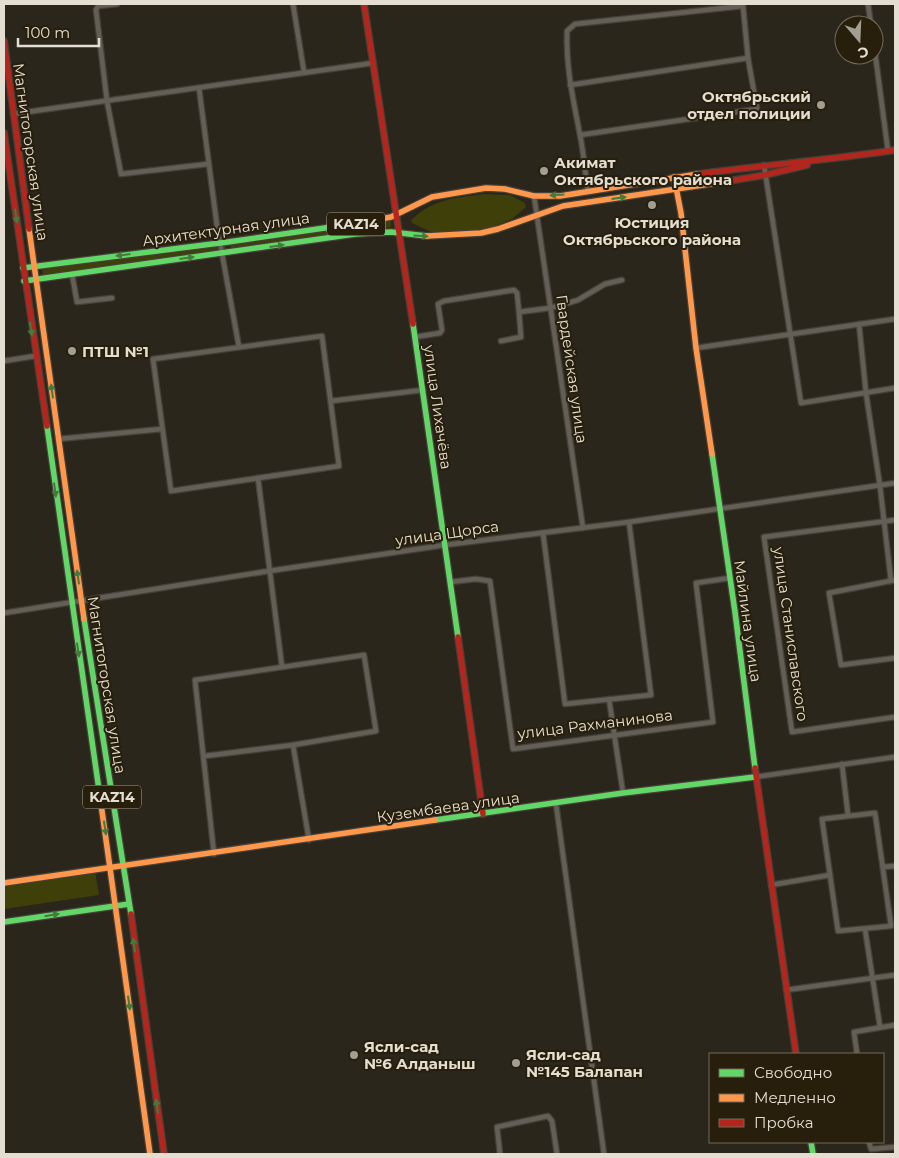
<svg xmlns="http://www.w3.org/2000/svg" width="899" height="1158" font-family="Montserrat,sans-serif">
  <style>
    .green { fill: #3e3f09 }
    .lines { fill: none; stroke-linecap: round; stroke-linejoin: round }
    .street-casing { stroke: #454038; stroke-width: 7 }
    .fast-casing { stroke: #454038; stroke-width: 8 }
    .slow-casing { stroke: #454038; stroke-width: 8 }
    .jam-casing { stroke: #454038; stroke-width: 8 }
    .street { stroke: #635e56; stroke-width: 4.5 }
    .fast { stroke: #63d668; stroke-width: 5.5 }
    .slow { stroke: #ff974d; stroke-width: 5.5 }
    .jam { stroke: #b3261e; stroke-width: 5.5 }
    .oneway { fill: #457a3a }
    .poi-dot { fill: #a39e92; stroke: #271e0b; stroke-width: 2 }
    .labels { text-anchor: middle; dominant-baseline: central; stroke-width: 4; stroke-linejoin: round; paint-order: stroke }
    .shield { fill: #271e0b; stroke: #aba496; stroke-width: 1 }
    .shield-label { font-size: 14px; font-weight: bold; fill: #e4ded2 }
    .poi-label { font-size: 15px; font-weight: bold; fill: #e4ded2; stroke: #271e0b; text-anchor: start }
    .street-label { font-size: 15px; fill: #e4ded2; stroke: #271e0b }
  </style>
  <rect width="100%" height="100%" fill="#2b261b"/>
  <g class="green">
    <path d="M483 194 510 195 525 203 526 207 512 219 492 227 466 231 431 232 412 223 411 220C435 198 453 199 483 194Z"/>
    <path d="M391 220V227L231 249 230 243Z"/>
    <path d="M225 243 226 250 43 275 42 268Z"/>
    <path d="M95 871 99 895 4 909V884Z"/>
  </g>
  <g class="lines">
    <g class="street-casing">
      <g id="street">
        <path d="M117 4 98 6 96 10 107 101 121 174 208 164"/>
        <path d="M293 4 304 72"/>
        <path d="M868 4 871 25"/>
        <path d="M874 45 888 151"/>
        <path d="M570 85 748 58"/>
        <path d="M199 88 217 226 239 347"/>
        <path d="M13 114 373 63"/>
        <path d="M580 135 757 109 748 58 743 6 575 24 567 31C566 69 573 98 580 135 584 154 585 173 588 192"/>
        <path d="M764 165 801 403 895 388"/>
        <path d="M534 196 583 528"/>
        <path d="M72 274 77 302 112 298"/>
        <path d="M859 324 866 393 880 486 891 581"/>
        <path d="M322 336 339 466 171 491 153 359Z"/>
        <path d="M415 337 440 333 442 330 438 304 444 301 514 290 517 293 519 312 550 308 565 304 578 300 605 284 622 280"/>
        <path d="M501 341 521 337 519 312"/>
        <path d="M696 348 895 319"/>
        <path d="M4 361 35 356"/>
        <path d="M331 401 423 390"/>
        <path d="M58 439 162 429"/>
        <path d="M258 478 282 667"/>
        <path d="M895 520 764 537 792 732 895 717"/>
        <path d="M543 533 565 704 651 695 629 522"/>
        <path d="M895 580 829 593 841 665 895 658"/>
        <path d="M450 582 476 579 490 581 513 749 713 722 696 583 730 578"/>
        <path d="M4 613 269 571 445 545 629 522 895 483"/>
        <path d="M609 699 623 793"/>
        <path d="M293 745 309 840"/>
        <path d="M205 756 293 745 376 731 364 655 195 680 214 854"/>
        <path d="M842 764 848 815"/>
        <path d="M755 777 895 757"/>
        <path d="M556 804 604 1154"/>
        <path d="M875 813 891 926 838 931 822 819Z"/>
        <path d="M883 867 895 866"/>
        <path d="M771 885 830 875"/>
        <path d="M865 929 880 1027"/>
        <path d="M786 990 895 975"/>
        <path d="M857 1054 854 1032 895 1025"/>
        <path d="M869 1142 871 1149 895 1147"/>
        <path d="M500 1154 497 1127 548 1116 552 1121 557 1154"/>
      </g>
    </g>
    <g class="fast-casing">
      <g id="fast">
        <path d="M23 268 228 242 359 223"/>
        <path d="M24 281 355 234 391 232 427 236"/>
        <path d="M413 324 458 637"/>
        <path d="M47 426 101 804"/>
        <path d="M712 454 735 612 755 768"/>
        <path d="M84 619 131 914"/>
        <path d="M435 820 623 793 755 777"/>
        <path d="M4 922 129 904"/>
        <path d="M811 1142 813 1154"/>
      </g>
    </g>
    <g class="slow-casing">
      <g id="slow">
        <path d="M674 177 681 213 696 348 712 454"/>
        <path d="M359 223 391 217 432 197 486 188 505 189 534 196H560L698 174"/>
        <path d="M29 229 84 619"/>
        <path d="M427 236 481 233 498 229 563 206 723 182"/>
        <path d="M101 804 150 1154"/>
        <path d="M4 883 435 820"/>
      </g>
    </g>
    <g class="jam-casing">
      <g id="jam">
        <path d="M364 4 413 324"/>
        <path d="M4 41 29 229"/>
        <path d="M4 133 47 426"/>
        <path d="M698 174C764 165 829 160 895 150"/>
        <path d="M723 182 765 175 807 165"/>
        <path d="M458 637 483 814"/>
        <path d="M755 768 796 1054"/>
        <path d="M131 914 164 1154"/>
      </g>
    </g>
    <use href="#street" class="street"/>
    <use href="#fast" class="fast"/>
    <use href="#slow" class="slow"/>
    <use href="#jam" class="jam"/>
  </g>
  <defs><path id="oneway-solid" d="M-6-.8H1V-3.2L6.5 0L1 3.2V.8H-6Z" transform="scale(1.25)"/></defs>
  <g class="oneway">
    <use href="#oneway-solid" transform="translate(557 195) rotate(177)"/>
    <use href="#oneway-solid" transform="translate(619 198) rotate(-8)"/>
    <use href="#oneway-solid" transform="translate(16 216) rotate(82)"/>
    <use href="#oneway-solid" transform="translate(421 236) rotate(3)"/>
    <use href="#oneway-solid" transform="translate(277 246) rotate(-8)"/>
    <use href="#oneway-solid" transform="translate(123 255) rotate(173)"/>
    <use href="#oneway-solid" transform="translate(187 258) rotate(-8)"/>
    <use href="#oneway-solid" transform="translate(31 329) rotate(81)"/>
    <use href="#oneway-solid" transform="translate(52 391) rotate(-98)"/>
    <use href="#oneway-solid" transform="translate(55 490) rotate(82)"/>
    <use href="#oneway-solid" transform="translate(78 577) rotate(-98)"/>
    <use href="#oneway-solid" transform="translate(78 650) rotate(82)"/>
    <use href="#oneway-solid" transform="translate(105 828) rotate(81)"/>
    <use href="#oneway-solid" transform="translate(52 915) rotate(-9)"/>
    <use href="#oneway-solid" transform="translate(134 945) rotate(-98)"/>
    <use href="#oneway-solid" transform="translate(129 1003) rotate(82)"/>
    <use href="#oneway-solid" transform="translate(157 1106) rotate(-98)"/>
  </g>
  <g class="poi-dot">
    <circle cx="821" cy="105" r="5"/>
    <circle cx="544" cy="171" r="5"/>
    <circle cx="652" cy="205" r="5"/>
    <circle cx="72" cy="351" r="5"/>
    <circle cx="354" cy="1055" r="5"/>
    <circle cx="516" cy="1063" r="5"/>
  </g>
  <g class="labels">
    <g class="shield">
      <rect x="327" y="212.5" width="58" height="23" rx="4"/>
      <rect x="83" y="785.5" width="58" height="23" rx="4"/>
    </g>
    <g class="shield-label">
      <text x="356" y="224">KAZ14</text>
      <text x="112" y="797">KAZ14</text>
    </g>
    <g class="poi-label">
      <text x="811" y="96" text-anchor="end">Октябрьский<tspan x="811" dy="17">отдел полиции</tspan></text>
      <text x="554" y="162">Акимат<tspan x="554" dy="17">Октябрьского района</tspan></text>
      <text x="652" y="222" text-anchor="middle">Юстиция<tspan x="652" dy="17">Октябрьского района</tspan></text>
      <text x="82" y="351">ПТШ №1</text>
      <text x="364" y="1046">Ясли-сад<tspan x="364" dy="17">№6 Алданыш</tspan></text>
      <text x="526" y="1054">Ясли-сад<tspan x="526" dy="17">№145 Балапан</tspan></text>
    </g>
    <g class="street-label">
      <text transform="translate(31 152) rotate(82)">Магнитогорская улица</text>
      <text transform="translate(226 229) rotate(-8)">Архитектурная улица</text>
      <text transform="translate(572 369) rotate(82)">Гвардейская улица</text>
      <text transform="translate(438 407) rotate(82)">улица Лихачёва</text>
      <text transform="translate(447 533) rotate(-8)">улица Щорса</text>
      <text transform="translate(748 621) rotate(82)">Майлина улица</text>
      <text transform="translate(791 634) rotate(82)">улица Станиславского</text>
      <text transform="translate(107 685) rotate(81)">Магнитогорская улица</text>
      <text transform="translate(595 724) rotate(-7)">улица Рахманинова</text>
      <text transform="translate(448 807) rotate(-8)">Кузембаева улица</text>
    </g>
  </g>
  <rect width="899" height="1158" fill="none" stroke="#e4ded2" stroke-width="10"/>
  <rect x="709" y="1053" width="175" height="90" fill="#271e0b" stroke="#736b5b"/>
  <rect x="719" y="1069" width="25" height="8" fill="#63d668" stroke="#736b5b"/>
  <text x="754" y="1078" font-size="15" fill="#e4ded2">Свободно</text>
  <rect x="719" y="1094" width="25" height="8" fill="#ff974d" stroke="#736b5b"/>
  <text x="754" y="1103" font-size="15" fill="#e4ded2">Медленно</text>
  <rect x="719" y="1119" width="25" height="8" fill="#b3261e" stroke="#736b5b"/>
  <text x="754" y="1128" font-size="15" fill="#e4ded2">Пробка</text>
  <g transform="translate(859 40) rotate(161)"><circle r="24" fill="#271e0b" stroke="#736b5b"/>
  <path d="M0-4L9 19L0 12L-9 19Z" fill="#a39e92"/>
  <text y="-8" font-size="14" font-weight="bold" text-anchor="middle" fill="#e4ded2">С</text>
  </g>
  <path d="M18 38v8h81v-8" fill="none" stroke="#e4ded2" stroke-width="2.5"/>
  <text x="25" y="38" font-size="15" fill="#e4ded2" stroke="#271e0b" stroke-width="4" paint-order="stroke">100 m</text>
</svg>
